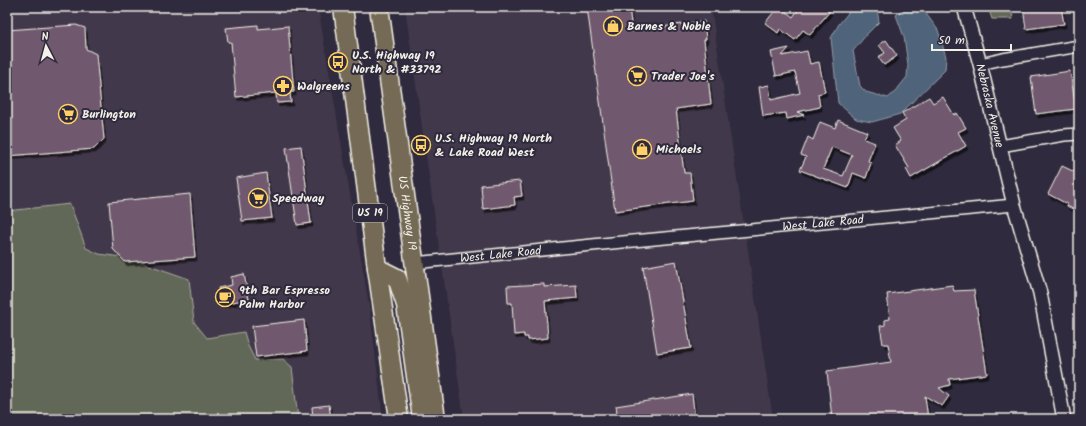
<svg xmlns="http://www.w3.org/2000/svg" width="1086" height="426" font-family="Kalam,sans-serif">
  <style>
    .built { fill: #42384c }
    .green { fill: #626759; stroke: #abaca0 }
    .water { fill: #4f637a; stroke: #919ca6 }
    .building { fill: #6f596e; stroke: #f4f1e8; fill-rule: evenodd; filter: url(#shadow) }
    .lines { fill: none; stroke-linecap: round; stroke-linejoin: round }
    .minor-casing { stroke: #f4f1e8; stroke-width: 14 }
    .tertiary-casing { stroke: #f4f1e8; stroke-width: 16 }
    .trunk-casing { stroke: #f4f1e8; stroke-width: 21 }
    .minor { stroke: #2f2a3d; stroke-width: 11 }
    .tertiary { stroke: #2f2a3d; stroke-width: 13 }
    .trunk { stroke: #746b55; stroke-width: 18 }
    .labels { text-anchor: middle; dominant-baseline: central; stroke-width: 4; stroke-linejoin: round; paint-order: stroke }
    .shield { fill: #2f2a3d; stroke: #b9b5b5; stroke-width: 1 }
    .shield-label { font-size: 11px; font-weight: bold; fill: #f4f1e8 }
    .poi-label { font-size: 12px; font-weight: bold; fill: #f4f1e8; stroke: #2f2a3d; text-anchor: start }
    .street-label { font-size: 12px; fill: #f4f1e8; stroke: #2f2a3d }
  </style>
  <defs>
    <filter id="shadow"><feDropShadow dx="2" dy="3.5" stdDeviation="0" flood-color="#0009"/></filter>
  </defs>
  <rect width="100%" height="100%" fill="#2f2a3d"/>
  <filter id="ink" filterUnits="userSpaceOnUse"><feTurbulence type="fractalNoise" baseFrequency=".025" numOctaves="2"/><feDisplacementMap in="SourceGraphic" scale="8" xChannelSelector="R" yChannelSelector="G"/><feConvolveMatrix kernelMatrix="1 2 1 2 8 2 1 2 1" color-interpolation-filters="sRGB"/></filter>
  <g filter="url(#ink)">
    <g class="built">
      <path d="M7 7H318L370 311 383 419H298L292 367 283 359 255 360 248 346 244 332 207 338 194 322 189 279 129 258 99 254 85 248 70 204 7 211Z"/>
      <path d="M405 7H711L744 225 440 254Z"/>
      <path d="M746 237 773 419H464L442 266Z"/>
    </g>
    <g class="green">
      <path d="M988 7H1011L1013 19H992Z"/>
      <path d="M70 204 86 248 99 254 129 258 189 279 194 322 207 338 244 332 248 346 255 360 283 359 292 367 298 419H7V211Z"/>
    </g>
    <path class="water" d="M853 7H872L877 9 879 22 867 34 853 51 860 86 866 92 888 98 895 92 907 77 908 65 904 37 896 15 906 7H921L938 30 946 57 945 70 900 114 872 122 856 119 838 103 831 38 839 24Z"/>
    <g class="building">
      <path d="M587 7H629L632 31 704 21 706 39 704 40 711 104 676 109 684 173H690L693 201 615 211Z"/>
      <path d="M778 7H780L793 17 800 7H824L830 11 810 35 803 30 795 40 780 29 778 33 765 23Z"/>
      <path d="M1023 7H1061L1064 24 1026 29Z"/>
      <path d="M76 25 85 28 86 49 96 54 104 139 94 149 7 156V30Z"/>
      <path d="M258 25V29L288 26 294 92H290L291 102 277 103 276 93 236 97 231 42H228L226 28Z"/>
      <path d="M886 40 897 56 884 65 878 57 885 53 879 45Z"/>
      <path d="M789 48 782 56 807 51 810 64 819 62 825 92 818 94 820 107 797 112 804 115 787 119 786 113 763 116 759 87 769 85 771 100 800 93 795 72 776 76 771 52Z"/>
      <path d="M1070 71 1076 109 1036 114 1031 77Z"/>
      <path d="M929 97 933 103 943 97 954 115 957 113 966 128 958 132 966 146 911 178 906 169 909 168 895 145 901 141 893 128 906 120 902 113Z"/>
      <path d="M838 120 867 132 864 139 875 143 868 161 871 163 866 178 853 173 848 188 800 170 806 157 801 155 808 137 813 140 820 122 835 128ZM832 147 852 155 843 176 823 169Z"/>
      <path d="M301 146 311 223 297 225 286 148Z"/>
      <path d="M1062 166 1079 174V212L1067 206V204L1048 194Z"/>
      <path d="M266 173 272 218 242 221 236 178Z"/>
      <path d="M520 181 522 196 514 197 515 205 483 209 481 185Z"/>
      <path d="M190 194 195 257 125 262 113 249 109 202Z"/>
      <path d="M676 261 691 348 657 353 643 267Z"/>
      <path d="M244 274 249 299 222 304 218 288 232 285 231 277Z"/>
      <path d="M544 284V287L576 285 577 298 545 301 548 338 528 340V337H524V334L514 335 512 303H508L507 286Z"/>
      <path d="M952 285 954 291 974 290 987 374 949 379 950 385 939 388 949 396 942 406 925 396 928 419H832L827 371 891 362 888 344H883L880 326 885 325V320L890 319 887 294Z"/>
      <path d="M304 320 307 351 256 357 252 326Z"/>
      <path d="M692 394 695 419H618L616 406Z"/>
      <path d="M329 405 331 419H313L312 407Z"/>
    </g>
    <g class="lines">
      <g class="minor-casing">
        <g id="minor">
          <path d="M980 64 1003 59 1079 46"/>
          <path d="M1000 146 1064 135 1079 134"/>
          <path id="s1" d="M414 263 612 243 1014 205"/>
        </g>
      </g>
      <g class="tertiary-casing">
        <g id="tertiary">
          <path id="s2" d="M964 7 980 64 1014 205 1040 293 1064 419"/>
        </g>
      </g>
      <g class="trunk-casing">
        <g id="trunk">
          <path d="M343 7 377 268 399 419"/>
          <path id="s3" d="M379 7 436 419"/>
          <path d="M377 268 397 278 406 305 422 419"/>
        </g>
      </g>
      <use href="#minor" class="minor"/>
      <use href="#tertiary" class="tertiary"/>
      <use href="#trunk" class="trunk"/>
    </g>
  </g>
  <defs>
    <g id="shop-ring" transform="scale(1)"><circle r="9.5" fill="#2f2a3d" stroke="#ffd166" stroke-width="1.5"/><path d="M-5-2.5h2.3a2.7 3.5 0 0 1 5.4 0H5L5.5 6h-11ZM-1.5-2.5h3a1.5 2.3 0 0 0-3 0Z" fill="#ffd166"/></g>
    <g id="bus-ring" transform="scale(1)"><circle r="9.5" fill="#2f2a3d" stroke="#ffd166" stroke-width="1.5"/><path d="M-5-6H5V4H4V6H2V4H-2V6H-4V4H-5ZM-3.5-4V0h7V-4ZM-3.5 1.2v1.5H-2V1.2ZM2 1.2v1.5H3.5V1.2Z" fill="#ffd166"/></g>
    <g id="supermarket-ring" transform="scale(1)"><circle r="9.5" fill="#2f2a3d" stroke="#ffd166" stroke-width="1.5"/><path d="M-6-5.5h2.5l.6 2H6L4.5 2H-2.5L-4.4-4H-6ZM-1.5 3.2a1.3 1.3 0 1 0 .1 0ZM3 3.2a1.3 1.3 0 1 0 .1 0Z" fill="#ffd166"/></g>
    <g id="pharmacy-ring" transform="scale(1)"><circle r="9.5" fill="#2f2a3d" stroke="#ffd166" stroke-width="1.5"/><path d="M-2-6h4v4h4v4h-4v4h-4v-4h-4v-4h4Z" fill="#ffd166"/></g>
    <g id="cafe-ring" transform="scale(1)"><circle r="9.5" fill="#2f2a3d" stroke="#ffd166" stroke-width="1.5"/><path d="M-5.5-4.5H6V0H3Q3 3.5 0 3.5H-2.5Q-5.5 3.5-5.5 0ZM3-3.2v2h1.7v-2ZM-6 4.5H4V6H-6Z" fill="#ffd166"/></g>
  </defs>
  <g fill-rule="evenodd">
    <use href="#shop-ring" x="613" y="26"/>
    <use href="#bus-ring" x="338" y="62"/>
    <use href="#supermarket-ring" x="637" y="76"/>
    <use href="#pharmacy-ring" x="283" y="86"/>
    <use href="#supermarket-ring" x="68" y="114"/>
    <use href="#bus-ring" x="421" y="145"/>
    <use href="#shop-ring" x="642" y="149"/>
    <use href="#supermarket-ring" x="258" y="198"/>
    <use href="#cafe-ring" x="225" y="297"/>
  </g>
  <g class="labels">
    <rect class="shield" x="353" y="204" width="34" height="18" rx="3"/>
    <g class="shield-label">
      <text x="370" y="213">US 19</text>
    </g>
    <g class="poi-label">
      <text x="627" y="26">Barnes &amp; Noble</text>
      <text x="352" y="55">U.S. Highway 19<tspan x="352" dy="14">North &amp; #33792</tspan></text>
      <text x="651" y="76">Trader Joe's</text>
      <text x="297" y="86">Walgreens</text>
      <text x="82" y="114">Burlington</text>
      <text x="435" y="138">U.S. Highway 19 North<tspan x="435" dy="14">&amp; Lake Road West</tspan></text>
      <text x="656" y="149">Michaels</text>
      <text x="272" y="198">Speedway</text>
      <text x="239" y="290">9th Bar Espresso<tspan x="239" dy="14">Palm Harbor</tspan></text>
    </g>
    <g class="street-label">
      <text stroke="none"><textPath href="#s2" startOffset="102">Nebraska Avenue</textPath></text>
      <text stroke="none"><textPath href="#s3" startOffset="208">US Highway 19</textPath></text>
      <text stroke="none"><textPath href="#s1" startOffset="411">West Lake Road</textPath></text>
      <text stroke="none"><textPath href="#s1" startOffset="87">West Lake Road</textPath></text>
    </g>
  </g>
  <rect width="1086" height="426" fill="none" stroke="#2f2a3d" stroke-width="24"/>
  <rect x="12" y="12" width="1062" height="402" fill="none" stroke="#f4f1e8" stroke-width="1.5" filter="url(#ink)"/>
  <g transform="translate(46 46) rotate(354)" stroke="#2f2a3d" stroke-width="3" paint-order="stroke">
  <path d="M0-3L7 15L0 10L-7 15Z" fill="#f4f1e8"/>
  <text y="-6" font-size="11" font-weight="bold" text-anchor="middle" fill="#f4f1e8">N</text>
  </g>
  <path d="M932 44v6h79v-6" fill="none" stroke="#f4f1e8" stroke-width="2"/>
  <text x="938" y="44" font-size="12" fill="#f4f1e8" stroke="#2f2a3d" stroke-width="3" paint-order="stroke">50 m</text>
</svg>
